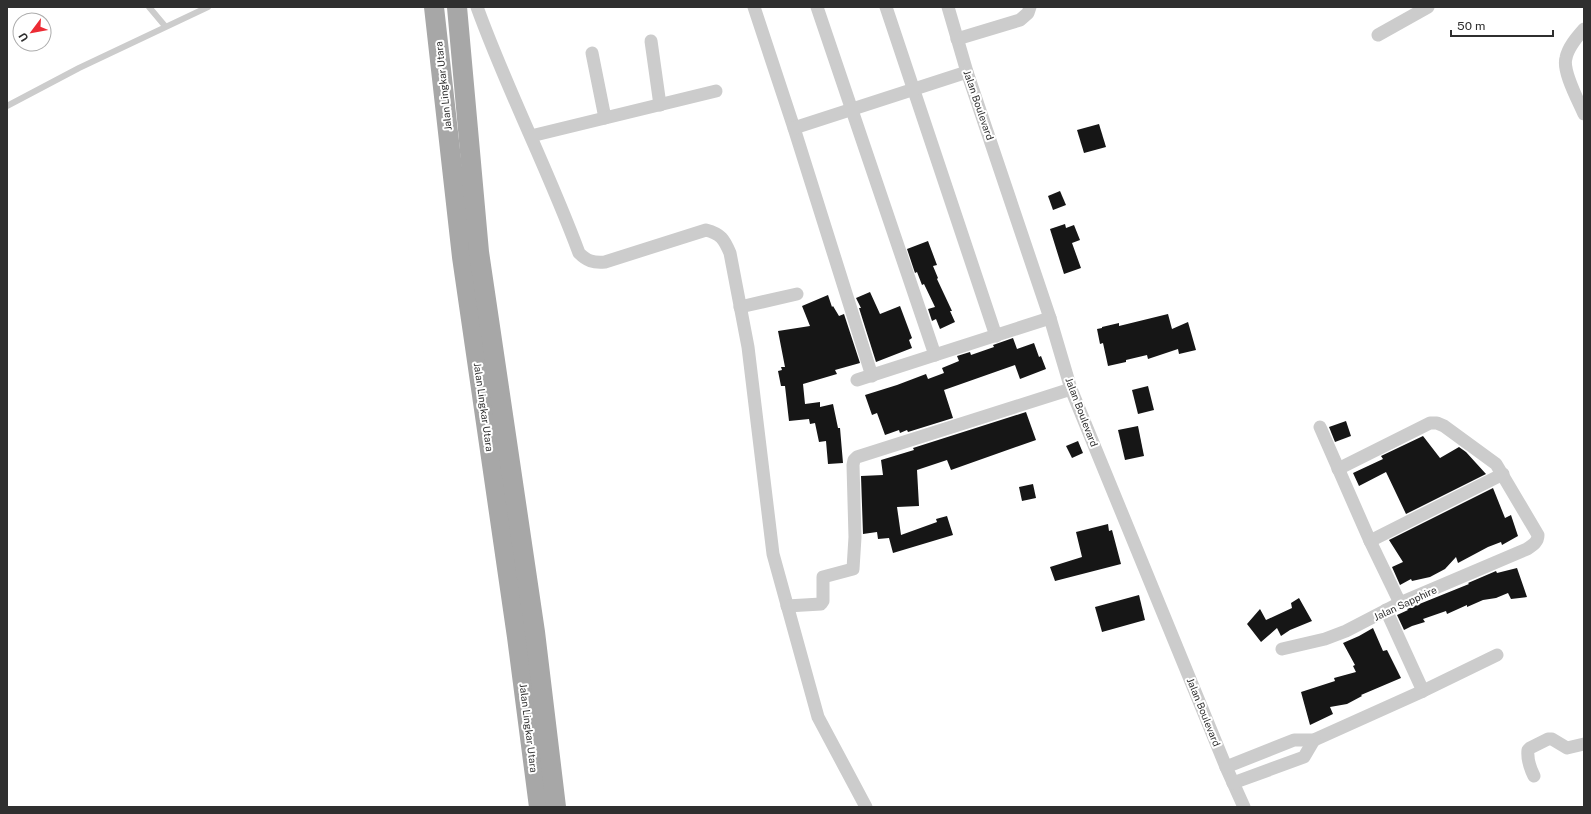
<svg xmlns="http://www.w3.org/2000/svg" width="1591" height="814" font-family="'Public Sans',sans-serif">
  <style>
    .building { fill: #161616 }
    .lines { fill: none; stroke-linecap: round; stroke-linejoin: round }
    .lane { stroke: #ccc; stroke-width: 6 }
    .street { stroke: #ccc; stroke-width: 13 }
    .primary { stroke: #a7a7a7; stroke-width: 20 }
    .labels { text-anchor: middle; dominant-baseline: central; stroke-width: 4; stroke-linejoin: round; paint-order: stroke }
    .street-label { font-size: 10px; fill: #2f2f2f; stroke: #fff }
  </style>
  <rect width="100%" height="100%" fill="#fff"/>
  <g class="building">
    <path d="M1099 124 1106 147 1084 153 1077 130Z"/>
    <path d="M1060 191 1066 205 1053 210 1048 196Z"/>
    <path d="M1065 224 1066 228 1074 225 1080 240 1072 243 1081 268 1064 274 1050 229Z"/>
    <path d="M928 241 937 265 933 266 938 278 937 279 952 311H950L955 322 940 329 936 319 932 321 928 309 935 307 924 284 922 285 917 272 915 273 907 249Z"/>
    <path d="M870 292 880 314 900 306 912 338 909 340 912 348 876 362 859 308H861L856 298Z"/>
    <path d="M828 295 832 307 833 306 839 316 844 314 860 363 835 370 837 374 803 384 805 404 820 402V407L833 404 838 428H840L843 463 828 464 826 441 819 442 815 423 810 424 809 419 789 421 785 386H781L778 371 782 370 781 367H785L778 331 810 326 802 306Z"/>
    <path d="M1168 314 1172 329 1188 322 1196 350 1179 354 1178 349 1148 359 1147 355 1126 360V362L1108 366 1103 343 1100 344 1097 329 1102 328V327L1119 323V326Z"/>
    <path d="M1013 338 1017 349 1034 343 1039 357 1041 356 1046 369 1020 379 1015 365 944 390 953 418 908 432 907 430 900 433 899 430 885 435 877 413 872 415 865 395 897 385 926 374 928 379 944 373 942 368 959 361 957 356 970 352 971 355 994 347 993 345Z"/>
    <path d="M1148 386 1154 410 1138 414 1132 390Z"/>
    <path d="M1026 412 1036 440 951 470 947 460 917 470 919 506 897 507 901 535 937 522 936 519 947 516 953 535 893 553 889 538 878 539 877 532 863 534 861 476 883 475 881 460 914 450 913 448Z"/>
    <path d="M1346 421 1351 436 1335 442 1329 427Z"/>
    <path d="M1138 426 1144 456 1125 460 1118 430Z"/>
    <path d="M1423 436 1440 458 1459 447 1466 452 1486 474 1406 514 1386 472 1359 486 1353 473 1383 459 1381 456Z"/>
    <path d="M1078 441 1083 453 1072 458 1066 446Z"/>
    <path d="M1033 484 1036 498 1022 501 1019 487Z"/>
    <path d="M1493 488 1505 518 1511 515 1518 536 1502 545 1501 542 1488 547 1458 563 1456 557 1445 569 1430 577 1412 581 1411 579 1400 585 1392 567 1403 562 1389 540Z"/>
    <path d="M1108 524 1109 531 1112 530 1121 564 1055 581 1050 567 1082 557 1076 532Z"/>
    <path d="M1517 568 1527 597 1511 599 1508 593 1496 598 1483 600 1467 607V605L1447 614 1446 611 1423 619 1425 622 1412 626 1404 630 1397 615 1408 610 1407 609 1469 584 1468 583 1496 571 1497 573Z"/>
    <path d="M1139 595 1145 620 1102 632 1095 607Z"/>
    <path d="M1299 598 1312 621 1290 630 1281 636 1277 628 1261 642 1247 624 1260 609 1266 620 1292 608 1291 603Z"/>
    <path d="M1373 628 1383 651 1387 650 1401 678 1361 695 1362 696 1347 704 1330 707 1333 714 1310 725 1301 692 1335 681 1334 678 1356 672 1353 666 1355 665 1343 643 1359 636Z"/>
  </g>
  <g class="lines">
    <g class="lane">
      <path d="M149 7 165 26"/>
      <path d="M7 106 79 68 208 7"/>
    </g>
    <g class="street">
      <path d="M477 7C507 90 548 169 579 253 587 261 593 263 605 262L706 230C721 234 724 239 730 253L748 347 773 554 818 717 866 807"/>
      <path d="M754 7 794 128 872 376"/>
      <path d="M817 7 935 355"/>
      <path d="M886 7 996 336"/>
      <path d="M948 7 967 72 1050 318 1071 389 1226 767 1244 807"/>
      <path d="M1584 29C1577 37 1568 47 1566 58 1562 71 1578 100 1584 114"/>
      <path d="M1378 35 1428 7"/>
      <path d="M957 39 1020 20 1028 13 1030 7"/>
      <path d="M651 41 660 105"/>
      <path d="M592 53 605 118"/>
      <path d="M794 128 967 72"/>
      <path d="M531 136 716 91"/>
      <path d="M740 307 797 294"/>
      <path d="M857 380 1050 318"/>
      <path d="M1320 427 1370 541 1400 603"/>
      <path d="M1370 541 1503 474"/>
      <path d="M787 606 821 604 823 601V577L853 569 855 537 853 465 854 460 857 457 1071 389"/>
      <path d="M1386 610 1423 691"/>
      <path d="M1282 649 1325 639 1346 631 1400 603 1527 549C1533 545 1538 542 1538 535L1496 464 1444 426 1437 423H1430L1338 469"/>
      <path d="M1226 767 1294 740H1314L1423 691 1497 655"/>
      <path d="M1534 776C1530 768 1527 759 1528 750L1530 748 1548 739H1552L1567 748 1584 744"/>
      <path d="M1233 783 1304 757 1314 740"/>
    </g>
    <g class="primary">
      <path d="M434 7 462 257 517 637 539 807"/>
      <path d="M457 7 479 252 535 632 556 807"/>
    </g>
  </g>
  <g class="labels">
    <g class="street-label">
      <text transform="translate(443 86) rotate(-96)">Jalan Lingkar Utara</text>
      <text transform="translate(979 105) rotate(71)">Jalan Boulevard</text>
      <text transform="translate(484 407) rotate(82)">Jalan Lingkar Utara</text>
      <text transform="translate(1082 412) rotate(69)">Jalan Boulevard</text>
      <text transform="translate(1405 603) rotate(-25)">Jalan Sapphire</text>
      <text transform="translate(1204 712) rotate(68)">Jalan Boulevard</text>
      <text transform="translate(529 728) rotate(83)">Jalan Lingkar Utara</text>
    </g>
  </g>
  <rect width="1591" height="814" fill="none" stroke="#2f2f2f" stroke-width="16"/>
  <g transform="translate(32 32) rotate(238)"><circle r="19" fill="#ffffff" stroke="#acacac"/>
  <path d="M0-3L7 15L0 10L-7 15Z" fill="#ec2b34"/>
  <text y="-6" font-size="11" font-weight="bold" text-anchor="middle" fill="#2f2f2f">U</text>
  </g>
  <path d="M1451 30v6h102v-6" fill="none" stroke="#2f2f2f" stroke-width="2"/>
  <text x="1457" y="30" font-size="12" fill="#2f2f2f" stroke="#ffffff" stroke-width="3" paint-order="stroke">50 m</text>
</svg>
